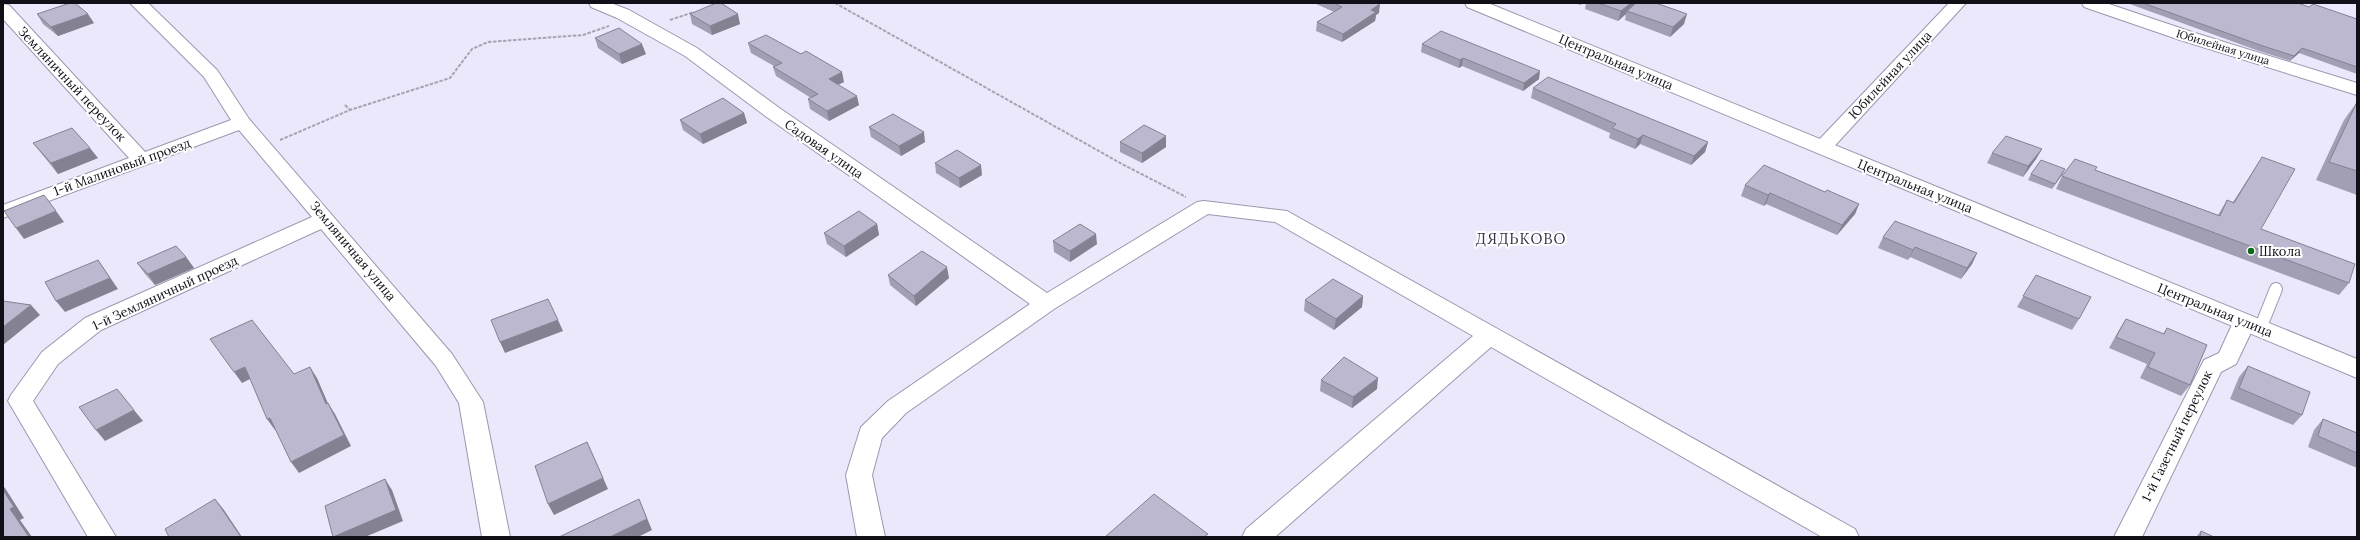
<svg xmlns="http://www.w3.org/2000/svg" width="2360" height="540" font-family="Lora,serif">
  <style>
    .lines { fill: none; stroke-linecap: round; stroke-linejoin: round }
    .service-casing { stroke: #9c97ae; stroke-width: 14 }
    .minor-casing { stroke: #9c97ae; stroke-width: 2 }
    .tertiary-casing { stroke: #9c97ae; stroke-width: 2 }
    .path { stroke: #a7a3b4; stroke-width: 2; stroke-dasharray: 3.5 1.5; stroke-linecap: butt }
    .service { stroke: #fff; stroke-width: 12 }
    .minor { fill: #fff; fill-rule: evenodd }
    .tertiary { fill: #fff; fill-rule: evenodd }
    .wall { fill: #a29eb3 }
    .shaded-wall { fill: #848192 }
    .building { fill: #bcb8d0; stroke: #848192 }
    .poi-dot { fill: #066a16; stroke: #fff; stroke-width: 1.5 }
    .labels { text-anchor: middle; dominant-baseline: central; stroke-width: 4; stroke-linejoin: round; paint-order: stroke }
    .far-street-label { font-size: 11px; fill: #110f17; stroke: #fff }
    .street-label { font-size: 13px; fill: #110f17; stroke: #fff }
    .poi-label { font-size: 13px; fill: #110f17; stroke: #fff; text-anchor: start }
    .quarter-label { font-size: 15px; letter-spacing: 1px; fill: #3a364a; stroke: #fff }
  </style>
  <rect width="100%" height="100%" fill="#ece8fc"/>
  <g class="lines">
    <g class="service-casing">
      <path id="service" d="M2260 329 2276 289"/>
    </g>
    <g class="minor-casing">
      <g id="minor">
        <path d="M130 3H148L217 70 249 119 452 354 483 402 510 537H482L459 403 436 366 321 229 101 330 58 364 33 401 116 537H88L8 401 11 395 42 352 85 318 312 217 239 130 3 218V205L129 158 3 19V4L9 5 145 152 231 120 204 77Z"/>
        <path d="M589 3H611L629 10 697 48 778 107 1047 293 1197 202 1204 201 1287 211 1855 529 1859 537H1822L1491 347 1275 537H1242L1246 529 1473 336 1275 222 1208 214 1054 309 906 413 882 438 872 475 885 537H857L846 475 861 427 888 401 1030 304 764 115 685 56 617 18 591 7Z"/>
        <path d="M1949 3H1966L1829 152 1822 154 1815 152 1812 148 1815 144Z"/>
        <path d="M2082 3H2106L2192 32 2357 83V95L2180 40 2084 7Z"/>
        <path d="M2244 314 2252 316 2256 322 2236 364 2221 372 2142 537H2114L2204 360 2219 353 2236 316Z"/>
      </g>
    </g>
    <g class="tertiary-casing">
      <path id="tertiary" d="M1465 3H1488L2357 359V378L1467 7Z"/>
    </g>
    <g class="path">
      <path d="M835 3 1122 164 1186 197"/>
      <path d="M670 20 694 12"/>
      <path d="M345 105 350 110"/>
      <path d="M280 140 350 110 450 78 472 49 488 42 583 35 609 26"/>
    </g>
    <use href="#service" class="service"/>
    <use href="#minor" class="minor"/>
    <use href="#tertiary" class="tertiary"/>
  </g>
  <g class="wall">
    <path d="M1314 3H1378L1379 13 1376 15 1375 21 1342 42 1316 31 1317 22 1334 12Z"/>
    <path d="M1575 3H1583L1580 5Z"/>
    <path d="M1586 3H1634V5L1684 24 1670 37 1625 20 1626 14 1618 21 1585 9Z"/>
    <path d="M2127 3H2298L2309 7 2357 19V74L2299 53 2290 61 2256 50Z"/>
    <path d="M37 14 94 23 58 36 43 24Z"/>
    <path d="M690 14 740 24 712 35 692 24Z"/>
    <path d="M595 38 646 54 622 64 598 48Z"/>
    <path d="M748 43 844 82 838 85 859 105 829 121 810 109 808 99 811 98 776 76 773 67 774 66 751 53Z"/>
    <path d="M1422 44 1539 79 1523 91 1462 66 1459 68 1421 52Z"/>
    <path d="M1533 88 1708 142 1705 152 1691 165 1640 144 1635 149 1609 138 1610 133 1531 98Z"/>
    <path d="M2357 102V195L2316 180 2344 120Z"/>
    <path d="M744 113 747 123 703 144 683 130 680 120Z"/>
    <path d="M869 127 925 142 901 156 871 137Z"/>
    <path d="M1166 136V147L1142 163 1120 152V142Z"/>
    <path d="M33 143 98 158 58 174 41 153Z"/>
    <path d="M2042 149 2036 159 2023 177 1987 163 1992 153Z"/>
    <path d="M2262 157 2261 229 2349 283 2339 295 2056 189 2062 176 2095 170 2218 215 2227 200 2233 202Z"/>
    <path d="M935 163 982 175 960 188 936 173Z"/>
    <path d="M2065 169 2052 189 2028 180 2031 174Z"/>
    <path d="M1745 185 1859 204 1855 214 1837 235 1766 204 1764 206 1741 196Z"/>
    <path d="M877 224 879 235 846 257 827 244 824 233Z"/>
    <path d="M1883 237 1977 253 1972 264 1961 279 1910 257 1908 260 1878 248Z"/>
    <path d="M1053 241 1097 244 1070 262 1054 252Z"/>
    <path d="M186 257 194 268 155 285 145 274 137 263Z"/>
    <path d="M888 275 949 278 916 306 890 285Z"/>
    <path d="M2036 275 2079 319 2072 330 2017 307Z"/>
    <path d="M1363 296 1362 307 1334 330 1304 311 1305 300Z"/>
    <path d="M2126 319 2163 334 2167 328 2190 385 2181 396 2140 378 2147 364 2109 348 2119 330Z"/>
    <path d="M2248 366 2302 415 2293 425 2230 399 2239 377Z"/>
    <path d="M1321 380 1377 389 1352 408 1320 391Z"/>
    <path d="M2323 419 2357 433V468L2308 447 2314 430Z"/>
    <path d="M2201 531 2214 537H2196Z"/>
  </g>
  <g class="shaded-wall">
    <path d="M1631 3H1634L1633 9 1627 11 1626 14 1618 21 1621 11Z"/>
    <path d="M1380 4 1379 13 1376 15 1375 21 1342 42 1343 34 1371 10Z"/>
    <path d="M88 14 94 23 58 36 51 27Z"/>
    <path d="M738 14 740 24 712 35 710 26Z"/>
    <path d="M1687 14 1684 24 1670 37 1673 27Z"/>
    <path d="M642 44 646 54 622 64 619 54Z"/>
    <path d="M2302 48 2299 53 2290 61 2294 56Z"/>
    <path d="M1463 58 1462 66 1459 68 1460 60Z"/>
    <path d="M1540 71 1539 79 1523 91 1524 83Z"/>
    <path d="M842 72 844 82 831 88 829 79Z"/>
    <path d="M857 96 859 105 829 121 827 111Z"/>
    <path d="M744 113 747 123 703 144 700 134Z"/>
    <path d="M924 132 925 142 901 156 899 146Z"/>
    <path d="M1643 135 1640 144 1635 149 1638 139Z"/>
    <path d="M1166 136V147L1142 163V153Z"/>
    <path d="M1708 142 1705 152 1691 165 1694 156Z"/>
    <path d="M90 148 98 158 58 174 51 163Z"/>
    <path d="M2042 149 2036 159 2023 177 2028 166Z"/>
    <path d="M981 165 982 175 960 188 959 178Z"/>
    <path d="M2065 169 2062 175 2052 189 2055 184Z"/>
    <path d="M1770 193 1766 204 1764 206 1768 195Z"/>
    <path d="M1859 204 1855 214 1837 235 1842 225Z"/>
    <path d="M56 211 64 222 24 239 16 228Z"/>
    <path d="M877 224 879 235 846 257 844 246Z"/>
    <path d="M1096 234 1097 244 1070 262V251Z"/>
    <path d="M1915 247 1910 257 1908 260 1913 250Z"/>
    <path d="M1977 253 1972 264 1961 279 1967 268Z"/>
    <path d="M186 257 194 268 155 285 148 274Z"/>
    <path d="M98 260 118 289 65 312 56 301Z"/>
    <path d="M947 267 949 278 916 306 914 296Z"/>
    <path d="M1363 296 1362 307 1334 330 1336 319Z"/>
    <path d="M31 305 40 315 3 345V327Z"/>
    <path d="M558 320 563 331 505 353 500 342Z"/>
    <path d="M245 367 252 378 242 383 234 372Z"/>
    <path d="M310 367 317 378 333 415 326 404Z"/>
    <path d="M1378 378 1377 389 1352 408 1353 397Z"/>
    <path d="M328 403 335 414 351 446 299 473 291 462Z"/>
    <path d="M134 410 143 421 105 441 96 430Z"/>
    <path d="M270 418 277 429 275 430 267 419Z"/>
    <path d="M587 442 608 489 554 515 548 504Z"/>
    <path d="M385 479 392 490 403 521 365 537H333Z"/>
    <path d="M3 486 5 488 24 518 20 520 32 537H29L10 509 3 490Z"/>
    <path d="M215 499 224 510 242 537H241Z"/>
    <path d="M639 499 652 530 638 537H610Z"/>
  </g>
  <g class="building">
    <path d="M70 3H75L88 14 51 27 37 14Z"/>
    <path d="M716 3H721L738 14 710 26 690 14Z"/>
    <path d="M1334 3H1378L1380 4 1371 10 1376 12 1343 34 1317 22 1342 7Z"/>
    <path d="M1598 3H1631L1621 11Z"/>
    <path d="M1636 3H1656L1687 14 1673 27 1627 11Z"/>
    <path d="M2143 3H2298L2309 7 2313 4 2357 19V67L2302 48 2294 56 2260 45Z"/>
    <path d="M619 28 642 44 619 54 595 38Z"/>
    <path d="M1441 31 1540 71 1524 83 1463 58 1460 60 1422 44Z"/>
    <path d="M766 35 801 54 806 51 842 72 829 79 857 96 827 111 808 99 818 94 773 67 782 63 748 43Z"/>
    <path d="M1548 77 1708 142 1694 156 1643 135 1638 139 1612 128 1616 124 1533 88Z"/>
    <path d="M723 98 744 113 700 134 680 120Z"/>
    <path d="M2357 102V171L2329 162Z"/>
    <path d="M893 114 924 132 899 146 869 127Z"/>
    <path d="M1144 125 1166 136 1142 153 1120 142Z"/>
    <path d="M72 128 90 148 51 163 33 143Z"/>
    <path d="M2006 136 2042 149 2028 166 1992 153Z"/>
    <path d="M957 150 981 165 959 178 935 163Z"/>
    <path d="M2262 157 2295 169 2261 229 2355 264 2349 283 2062 176 2075 159 2097 167 2095 170 2220 216 2227 200 2234 203Z"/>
    <path d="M2041 160 2065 169 2055 184 2031 174Z"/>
    <path d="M1764 165 1825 192 1827 190 1859 204 1842 225 1770 193 1768 195 1745 185Z"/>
    <path d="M44 195 56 211 16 228 4 211Z"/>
    <path d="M859 211 877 224 844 246 824 233Z"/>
    <path d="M1895 221 1977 253 1967 268 1915 247 1913 250 1883 237Z"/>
    <path d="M1080 224 1096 234 1070 251 1053 241Z"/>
    <path d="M176 246 186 257 148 274 137 263Z"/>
    <path d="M922 251 947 267 914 296 888 275Z"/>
    <path d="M98 260 110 278 56 301 45 282Z"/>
    <path d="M2036 275 2091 297 2079 319 2023 296Z"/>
    <path d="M1333 279 1363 296 1336 319 1305 300Z"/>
    <path d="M548 299 558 320 500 342 491 320Z"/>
    <path d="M3 301 31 305 3 327Z"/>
    <path d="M2126 319 2164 334 2167 328 2207 345 2190 385 2148 367 2155 353 2116 337Z"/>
    <path d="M252 320 294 374 310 367 326 404 328 403 344 435 291 462 270 418 267 419 245 367 234 372 210 339Z"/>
    <path d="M1344 357 1378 378 1353 397 1321 380Z"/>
    <path d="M2248 366 2310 392 2302 415 2239 388Z"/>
    <path d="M117 389 134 410 96 430 79 407Z"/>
    <path d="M2323 419 2357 433V453L2318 436Z"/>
    <path d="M587 442 603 478 548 504 535 466Z"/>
    <path d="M385 479 396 510 333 537 325 506Z"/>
    <path d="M3 490 14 507 10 509 29 537H3Z"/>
    <path d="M1154 494 1208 534 1204 537H1105Z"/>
    <path d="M215 499 241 537H169L165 529Z"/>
    <path d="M639 499 647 519 610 537H559Z"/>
    <path d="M2201 531 2214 537H2200Z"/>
  </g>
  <circle class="poi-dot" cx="2251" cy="251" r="4"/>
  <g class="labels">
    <g class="far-street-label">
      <text transform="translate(2223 47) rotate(17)">Юбилейная улица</text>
    </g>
    <g class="street-label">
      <text transform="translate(1616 62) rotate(23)">Центральная улица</text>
      <text transform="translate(1890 75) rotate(-47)">Юбилейная улица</text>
      <text transform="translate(72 84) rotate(47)">Земляничный переулок</text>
      <text transform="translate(824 149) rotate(35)">Садовая улица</text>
      <text transform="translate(122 167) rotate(-20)">1-й Малиновый проезд</text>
      <text transform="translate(1915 186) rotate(22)">Центральная улица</text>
      <text transform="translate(353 251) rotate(50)">Земляничная улица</text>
      <text transform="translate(165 293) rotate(-25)">1-й Земляничный проезд</text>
      <text transform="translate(2215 310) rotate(22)">Центральная улица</text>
      <text transform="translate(2177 436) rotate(-64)">1-й Газетный переулок</text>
    </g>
    <g class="poi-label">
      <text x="2259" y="251">Школа</text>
    </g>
    <g class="quarter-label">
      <text x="1521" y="238">ДЯДЬКОВО</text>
    </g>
  </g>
  <rect width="2360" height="540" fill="none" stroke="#110f17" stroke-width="8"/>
</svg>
